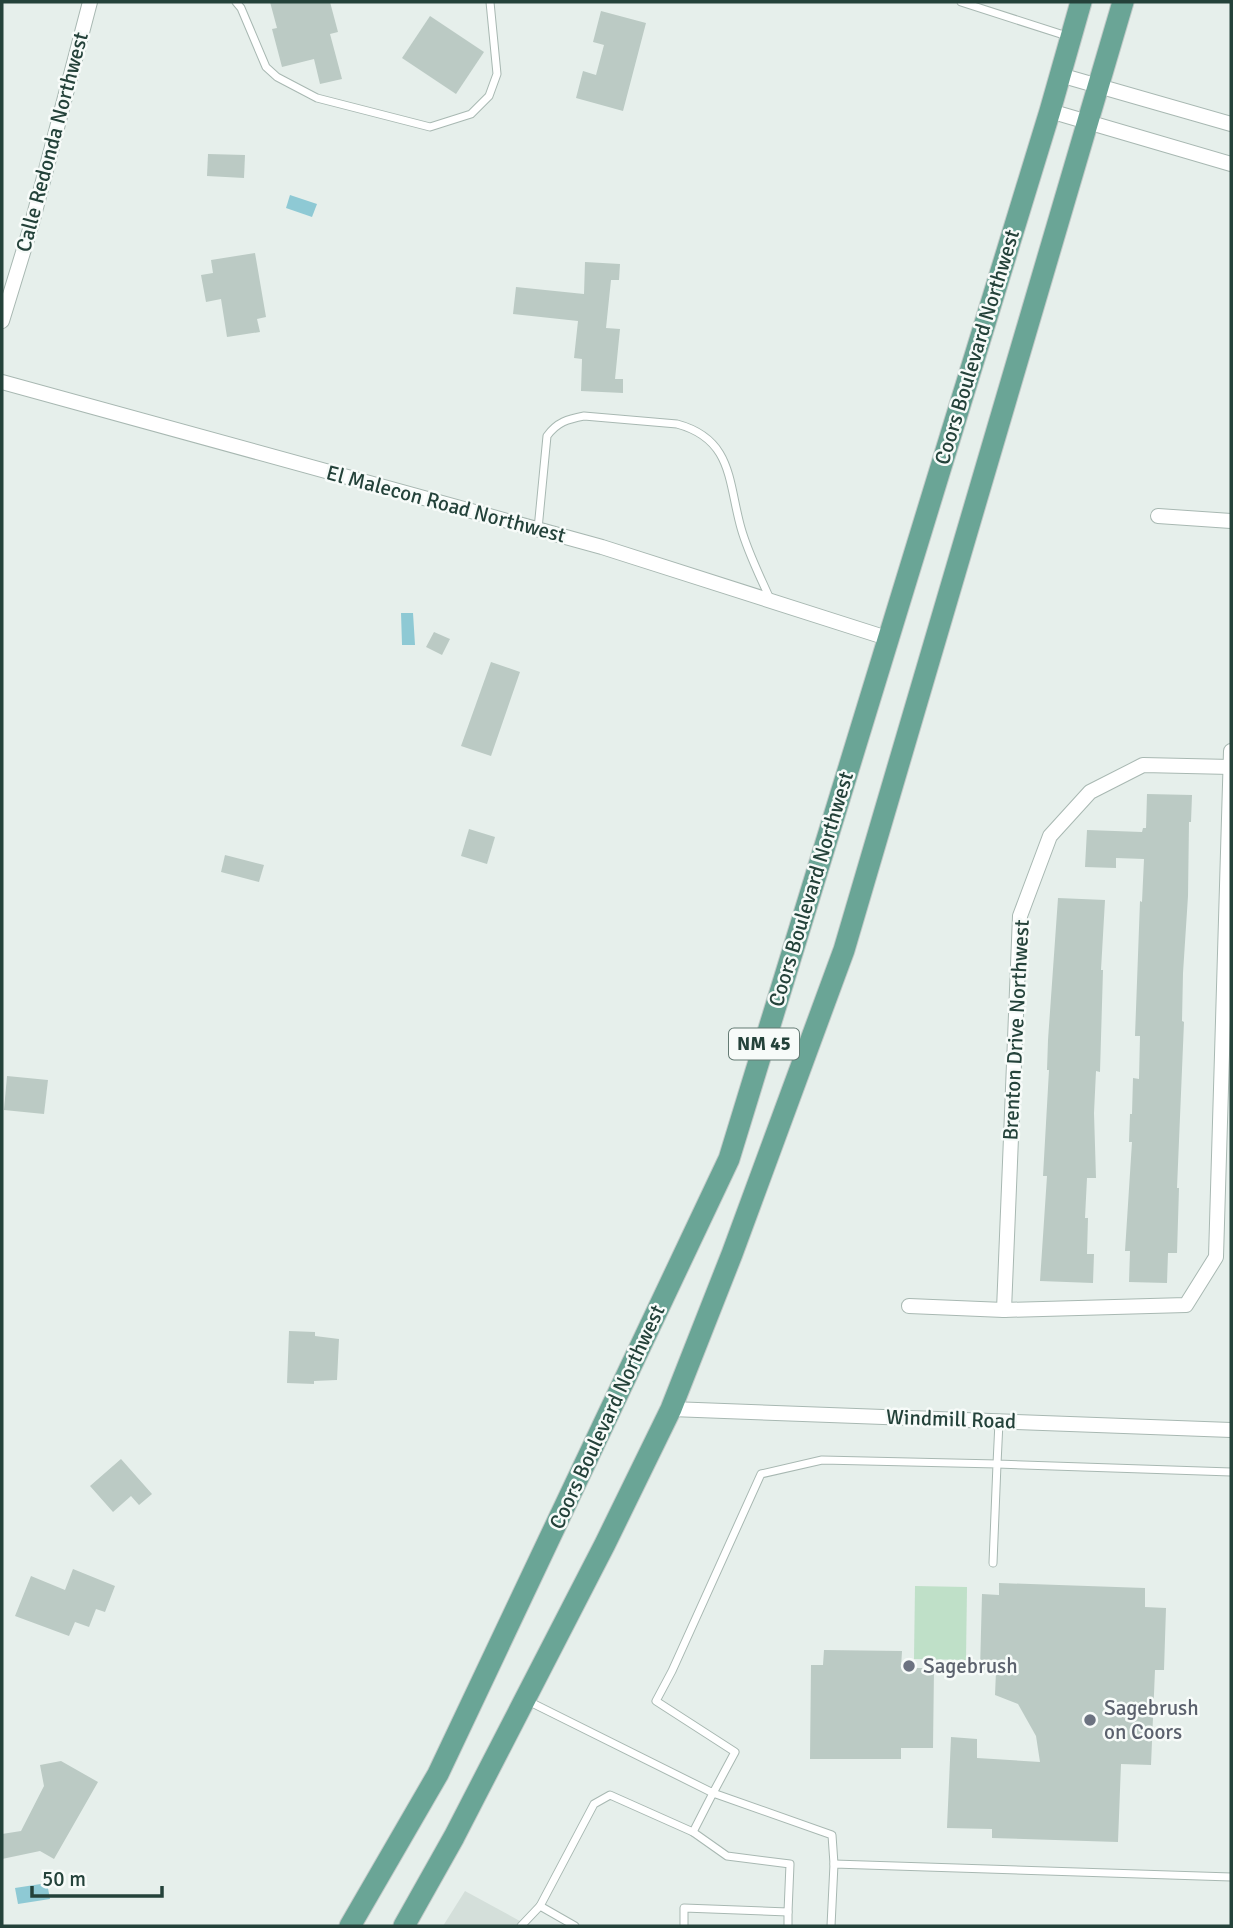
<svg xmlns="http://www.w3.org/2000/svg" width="1233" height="1928" font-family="Signika,sans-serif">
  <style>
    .built { fill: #d4dfda }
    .green { fill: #bfe0c8 }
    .water { fill: #8ec9d4 }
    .building { fill: #bbcac4 }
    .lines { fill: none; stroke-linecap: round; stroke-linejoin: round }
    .service-casing { stroke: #a8b8b2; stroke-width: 9 }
    .minor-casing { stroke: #a8b8b2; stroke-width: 16 }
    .primary-casing { stroke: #c2cac8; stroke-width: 23 }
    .service { stroke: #fff; stroke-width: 7 }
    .minor { stroke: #fff; stroke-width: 14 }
    .primary { stroke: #6aa596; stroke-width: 21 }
    .worship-dot { fill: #6b7280; stroke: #f7fbf9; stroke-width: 2.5 }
    .labels { text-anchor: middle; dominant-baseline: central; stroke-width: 5; stroke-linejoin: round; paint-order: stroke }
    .shield { fill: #f7fbf9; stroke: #637a73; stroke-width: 2 }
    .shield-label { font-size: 19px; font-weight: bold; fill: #24423a }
    .street-label { font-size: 21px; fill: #24423a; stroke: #f7fbf9 }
    .worship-label { font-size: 21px; fill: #5b616d; stroke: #f7fbf9; text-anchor: start }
  </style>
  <rect width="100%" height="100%" fill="#e6efeb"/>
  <path class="built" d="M465 1891 529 1926H443Z"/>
  <path class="green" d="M915 1586 967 1587 966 1660 914 1659Z"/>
  <g class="water">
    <path d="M290 195 317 204 312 217 286 208Z"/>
    <path d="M401 613H413L415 645H402Z"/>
    <path d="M47 1883 50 1899 18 1904 15 1888Z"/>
  </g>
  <g class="building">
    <path d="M270 2H330L338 32 330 34 342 79 320 84 314 59 282 67 272 29 277 28Z"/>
    <path d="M601 11 646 23 623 111 576 98 583 71 596 75 604 45 593 42Z"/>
    <path d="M430 16 484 52 456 94 402 58Z"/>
    <path d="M208 154 245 155 244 178 207 176Z"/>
    <path d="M255 253 266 317 257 319 260 332 227 337 221 299 206 302 201 275 213 273 211 260Z"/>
    <path d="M585 262 620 264 619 280H611L606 328 620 329 615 379H623V393L581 391 582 359 574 358 578 321 513 314 516 287 584 294Z"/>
    <path d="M434 632 450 639 442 655 426 647Z"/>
    <path d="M491 662 520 672 491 756 461 746Z"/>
    <path d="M1147 794 1192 795 1191 822H1189L1188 896 1183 973 1182 1021 1184 1022 1177 1188H1179L1177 1253H1168L1167 1283 1129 1282 1130 1251H1125L1132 1142H1129L1130 1114H1132L1133 1078 1139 1079 1140 1036H1135L1140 901 1142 902 1144 859 1116 858V868L1085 867 1087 830 1142 832 1143 828H1146Z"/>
    <path d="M469 829 495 837 487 864 461 856Z"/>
    <path d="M225 855 264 865 259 882 221 872Z"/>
    <path d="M1058 898 1105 900 1101 970H1103L1100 1072 1096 1071 1094 1113 1096 1178H1087L1085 1218H1088L1087 1254H1094L1093 1283 1040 1281 1047 1176H1043L1049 1070H1047L1048 1040Z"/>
    <path d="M7 1076 48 1080 44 1114 4 1110Z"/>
    <path d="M289 1331 315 1332V1336L339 1339 337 1380 314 1381V1384L287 1383Z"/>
    <path d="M121 1459 152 1494 139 1505 131 1496 113 1512 90 1486Z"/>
    <path d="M73 1569 115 1586 105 1612 96 1609 89 1627 75 1622 69 1636 15 1616 31 1576 65 1590Z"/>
    <path d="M999 1583 1145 1588V1607L1166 1608 1164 1670H1155L1151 1765 1121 1764 1118 1842 992 1838V1829L947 1828 951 1737 977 1739V1758L1040 1762 1036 1736 1018 1704 995 1695 996 1671 980 1670 982 1594 999 1595Z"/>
    <path d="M824 1650 902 1651 901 1668H934L933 1748H901V1759H810L811 1665H823Z"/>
    <path d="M61 1761 98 1782 54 1859 40 1851 2 1859V1834L21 1831 44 1786 40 1765Z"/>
  </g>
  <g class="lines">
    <g class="service-casing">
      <g id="service">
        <path d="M236 2 241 8 266 67 277 77 317 98 430 127 471 114 489 96 497 74 490 2"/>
        <path d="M961 2 1070 37"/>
        <path d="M538 529 547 436C557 422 568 419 584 416L677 424C733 439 728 482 741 528 748 553 760 576 770 599"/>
        <path d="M999 1422 997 1464 1231 1472"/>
        <path d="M528 1701 713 1793 735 1752 656 1701 672 1671 761 1474 822 1460 997 1464 993 1563"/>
        <path d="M693 1832 713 1793 832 1835 834 1864"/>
        <path d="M521 1926 540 1906"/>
        <path d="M575 1926 540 1906 594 1804 610 1795 693 1832 727 1856 790 1864 788 1912 684 1908V1926"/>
        <path d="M788 1926V1912"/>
        <path d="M831 1926 834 1864 1231 1877"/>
      </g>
    </g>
    <g class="minor-casing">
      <g id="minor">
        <path d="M1060 75 1231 124"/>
        <path d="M1050 111 1231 164"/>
        <path d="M2 321 32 223 90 2"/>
        <path d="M2 382 602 547 887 638"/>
        <path d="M1158 516 1231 521"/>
        <path d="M909 1306 1004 1310 1186 1305 1216 1257 1231 751"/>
        <path d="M1004 1310 1020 916 1050 836 1090 792 1143 765 1231 767"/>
        <path d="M671 1409 1231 1430"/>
      </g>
    </g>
    <g class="primary-casing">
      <g id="primary">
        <path d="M350 1926 438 1774 729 1159 1050 111 1081 2"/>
        <path d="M404 1926 454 1837 605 1544 671 1409 732 1254 844 950 1123 2"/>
      </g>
    </g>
    <use href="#service" class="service"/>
    <use href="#minor" class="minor"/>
    <use href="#primary" class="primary"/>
  </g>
  <g class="worship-dot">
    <circle cx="909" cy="1666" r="7"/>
    <circle cx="1090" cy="1720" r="7"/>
  </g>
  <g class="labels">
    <rect class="shield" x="729" y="1028.5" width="70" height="31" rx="5"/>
    <g class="shield-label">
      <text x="764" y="1044">NM 45</text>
    </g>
    <g class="street-label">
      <text transform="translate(52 142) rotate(-75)">Calle Redonda Northwest</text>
      <text transform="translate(977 347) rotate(-73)">Coors Boulevard Northwest</text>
      <text transform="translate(446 504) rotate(15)">El Malecon Road Northwest</text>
      <text transform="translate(811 889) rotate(-73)">Coors Boulevard Northwest</text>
      <text transform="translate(1016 1030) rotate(-87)">Brenton Drive Northwest</text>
      <text transform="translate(607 1417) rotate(-65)">Coors Boulevard Northwest</text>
      <text transform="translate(951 1419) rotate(2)">Windmill Road</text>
    </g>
    <g class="worship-label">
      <text x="923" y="1666">Sagebrush</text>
      <text x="1104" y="1708">Sagebrush<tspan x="1104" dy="24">on Coors</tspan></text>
    </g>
  </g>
  <rect width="1233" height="1928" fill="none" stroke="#24423a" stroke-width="7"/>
  <path d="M32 1886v10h130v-10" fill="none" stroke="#24423a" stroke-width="3.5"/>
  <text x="42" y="1886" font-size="21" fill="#24423a" stroke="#f7fbf9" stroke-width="5" paint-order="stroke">50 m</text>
</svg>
